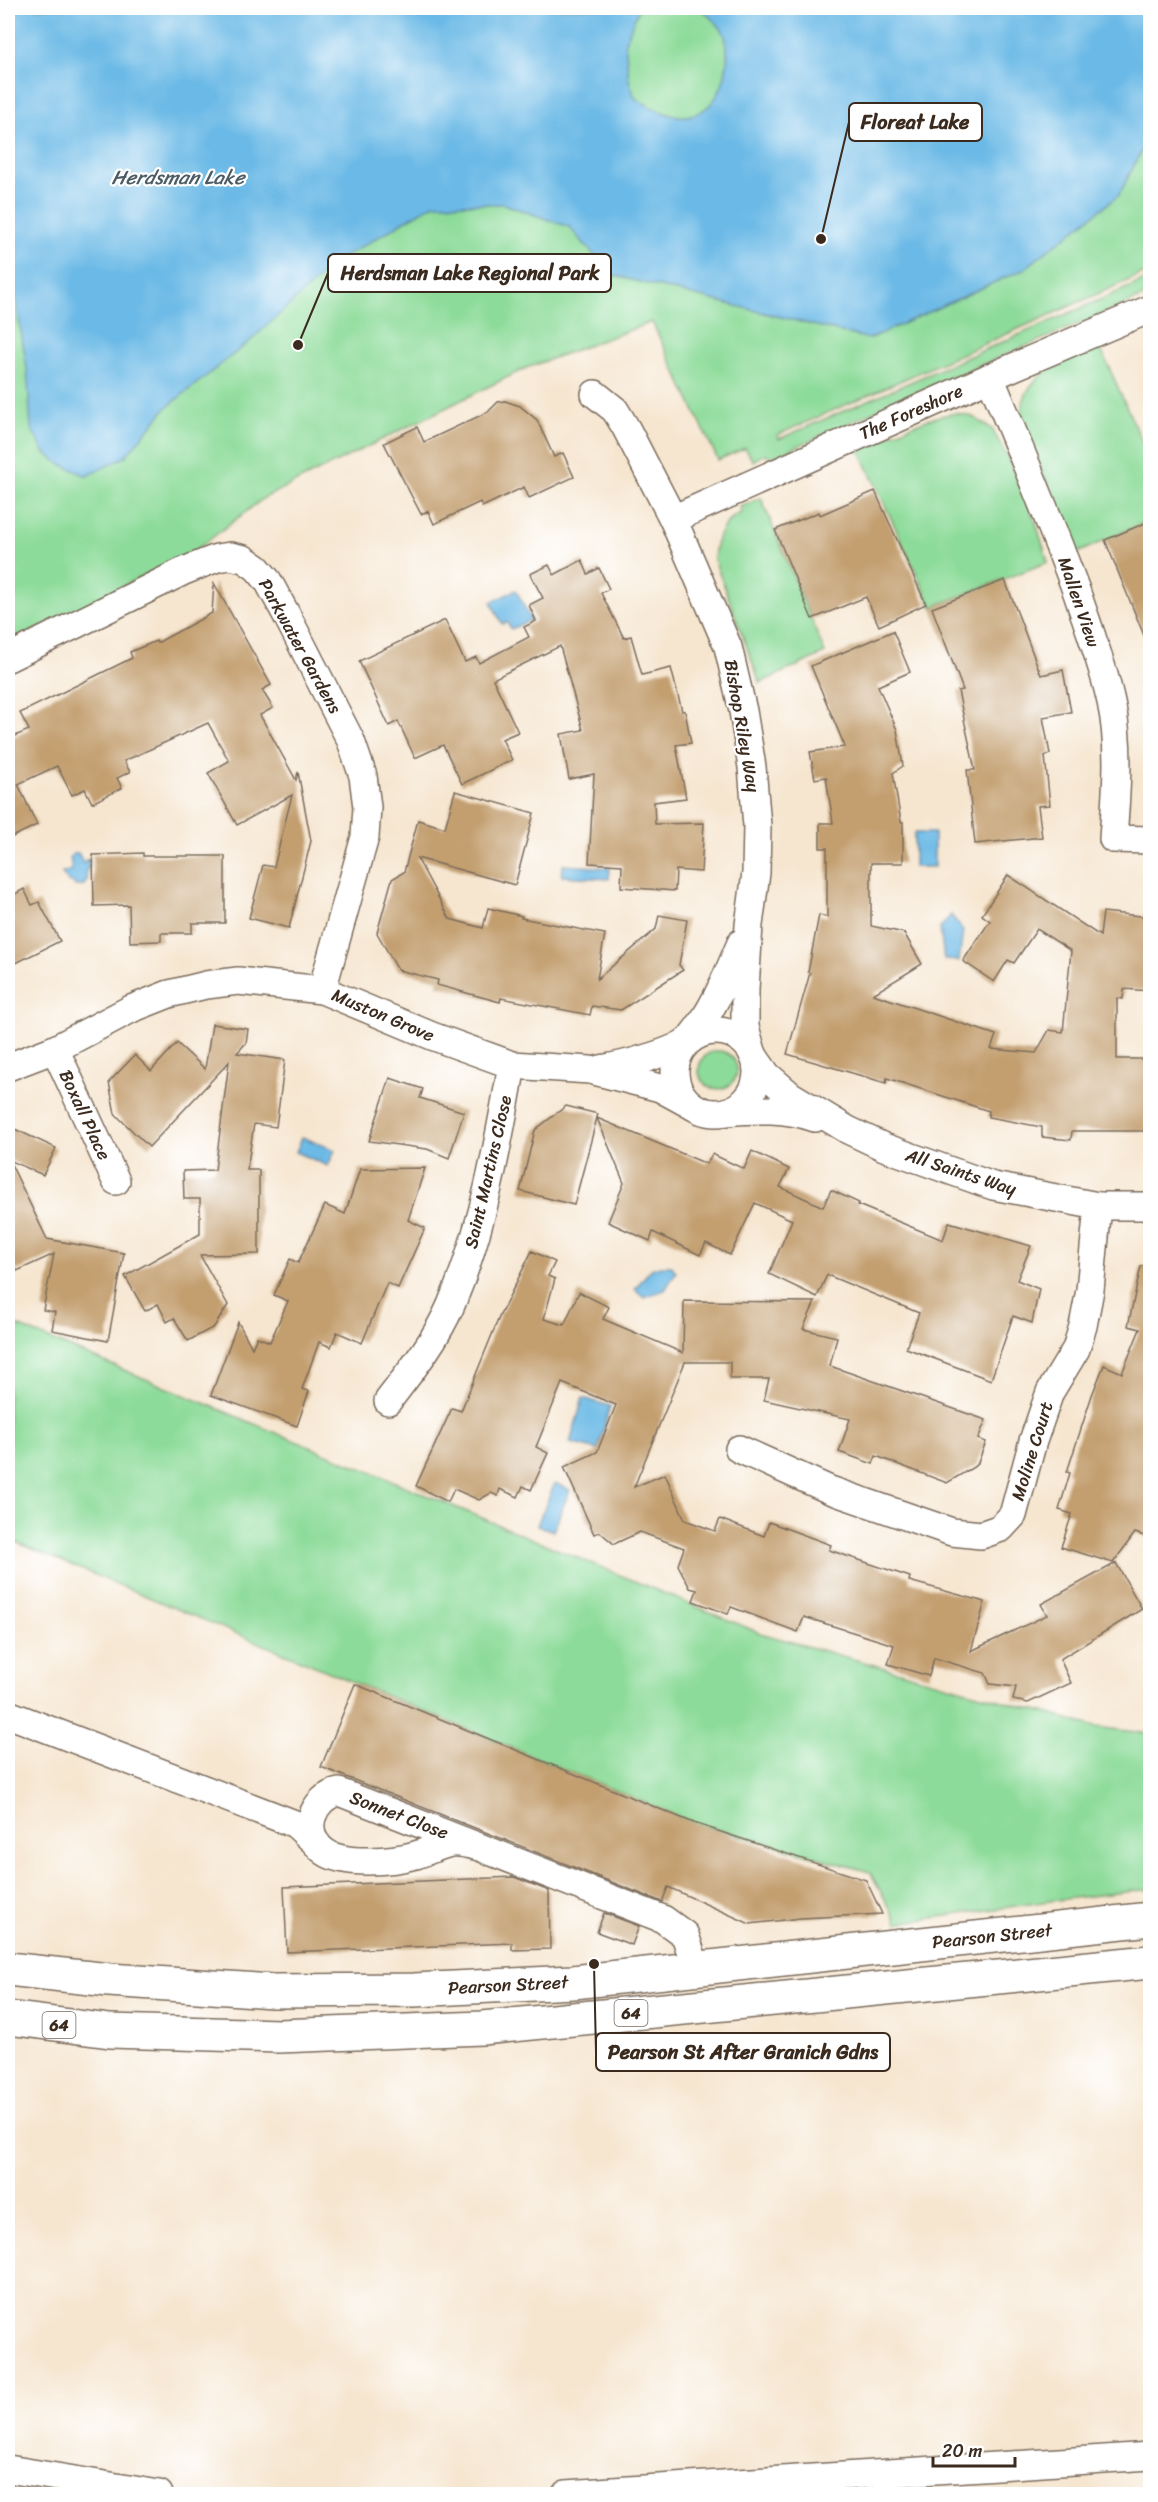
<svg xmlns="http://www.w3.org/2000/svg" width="1158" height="2502" font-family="Sriracha,sans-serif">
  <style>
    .green { fill: #8ddb9a; stroke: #64825c; stroke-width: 1.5 }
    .water { fill: #6bb9e6; stroke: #537282; stroke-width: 1.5 }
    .building { fill: #c39f70 }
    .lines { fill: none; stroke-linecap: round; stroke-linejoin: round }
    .street-casing { stroke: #7c6c5c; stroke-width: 30 }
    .primary-casing { stroke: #7c6c5c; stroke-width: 36 }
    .street { stroke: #fff; stroke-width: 27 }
    .primary { stroke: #fff; stroke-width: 33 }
    .labels { text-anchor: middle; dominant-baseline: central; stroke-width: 4.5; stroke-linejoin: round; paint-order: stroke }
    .shield { fill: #fff; stroke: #766a62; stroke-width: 1.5 }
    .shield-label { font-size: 16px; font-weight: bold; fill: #3b2a1e }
    .street-label { font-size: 18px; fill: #3b2a1e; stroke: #fff }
    .water-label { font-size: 20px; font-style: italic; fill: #4c5c64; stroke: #fff }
    .leader { fill: none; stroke: #3b2a1e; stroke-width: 2 }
    .callout-dot { fill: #3b2a1e; stroke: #fff; stroke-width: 2 }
    .callout { fill: #fff; stroke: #3b2a1e; stroke-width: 2 }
    .callout-label { font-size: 20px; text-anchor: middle; font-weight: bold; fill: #3b2a1e }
  </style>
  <rect width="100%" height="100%" fill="#fff"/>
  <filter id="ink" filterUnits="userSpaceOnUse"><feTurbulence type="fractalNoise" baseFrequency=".0167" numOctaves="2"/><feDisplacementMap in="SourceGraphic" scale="12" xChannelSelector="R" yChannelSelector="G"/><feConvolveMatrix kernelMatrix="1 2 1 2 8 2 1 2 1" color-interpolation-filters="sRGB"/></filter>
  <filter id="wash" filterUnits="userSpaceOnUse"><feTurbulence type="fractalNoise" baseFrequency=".008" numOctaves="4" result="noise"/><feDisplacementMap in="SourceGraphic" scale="24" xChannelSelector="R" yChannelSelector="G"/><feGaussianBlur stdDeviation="1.35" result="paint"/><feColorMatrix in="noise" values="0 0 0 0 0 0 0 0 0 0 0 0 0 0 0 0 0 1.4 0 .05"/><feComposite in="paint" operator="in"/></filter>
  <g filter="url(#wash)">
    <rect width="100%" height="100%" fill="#f6e6d0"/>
    <g class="green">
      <path d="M8 8H1150V271L777 435 779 439 1150 278V294L910 395 774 457 764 454 753 461 745 448 718 460 652 322 526 368 264 498 197 549 8 644Z"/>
      <path d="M1100 347 1150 460V520L1075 554 1021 420C1020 372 1064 362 1100 347Z"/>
      <path d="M956 413 973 417 992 429 1006 454 1036 523 1048 562 932 607 859 449C890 435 922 418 956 413Z"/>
      <path d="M761 498 825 653 760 683 714 559C716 537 722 522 742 512L740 507Z"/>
      <circle cx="718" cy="1070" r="19"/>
      <path d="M8 1322 760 1633 1096 1727 1150 1734V1889L1064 1899 898 1923 870 1872 694 1823 8 1539Z"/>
    </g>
    <g class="water">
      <path d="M8 8H639L625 42 629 80 635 98C652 108 672 120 692 115 723 107 732 63 725 36 721 23 708 18 702 8H1150V134L1119 195 1024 269 869 339 612 275 569 227 504 204H434L339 260 249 342 166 408 125 457 87 476 60 464 44 452 31 428 27 369 8 250Z"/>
      <path d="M516 590 531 620 511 629 507 622 502 624 491 602Z"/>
      <rect x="914" y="833" width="20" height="34"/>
      <path d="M73 853H78L84 863 89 858V867L86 871 87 880 84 885 75 886 73 882 69 883 62 873 72 870 70 858Z"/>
      <path d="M563 865 610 868 609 879 562 876Z"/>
      <path d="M951 915 963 930 959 961 944 960 940 928Z"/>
      <path d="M302 1137 335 1150 328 1166 296 1152Z"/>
      <path d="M660 1266H672L676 1272 665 1290 644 1297 635 1289 651 1269Z"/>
      <path d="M583 1398 610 1406 598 1450 570 1443Z"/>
      <path d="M555 1483 570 1490 553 1531 537 1525Z"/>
    </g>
    <g id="blocks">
      <g class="building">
        <path d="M505 401 520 406 537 420 554 457 563 453 574 477 529 498 524 487 482 507 480 502 434 524 428 511 421 514 384 443 417 427 424 442 488 412 498 402Z"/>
        <path d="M875 491 926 604 879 626 866 597 812 619 775 530 819 512 820 515Z"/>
        <path d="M1150 521V650L1105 540Z"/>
        <path d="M582 560 588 574 599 568 609 589 601 593 624 638 631 636 642 675 671 668 682 711H685L691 743 676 745 686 798 654 802 655 824 704 823 701 872 676 870 675 891 621 887 622 865 589 863 594 774 569 779 561 734 583 730 560 646 493 679 518 732 502 739 512 760 462 784 443 745 415 758 398 721 389 726 359 661 445 620 465 662 476 657 479 663 529 637 524 627 536 621 529 605 543 598 530 574 549 565 554 575Z"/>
        <path d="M1005 580 1041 675 1063 670 1071 712 1043 717 1050 754 1045 756 1050 805 1038 806 1042 837 975 844 967 770H975L958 691 963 690 932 608Z"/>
        <path d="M214 583 271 685 262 690 273 708 260 715 296 780 298 772 311 841 289 928 249 918 263 865 274 867 292 795 237 825 208 773 229 761 208 723 124 761 130 772 117 778 122 788 92 803 85 789 72 795 57 766 18 784 37 825 8 839V739L29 730 20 713 132 658 130 652 156 641 157 643 212 613Z"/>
        <path d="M893 631 910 672 878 686 897 730 903 766 893 773 901 822H903V863H871V926L904 933 922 964 873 994 996 1035 991 1049 1036 1053 1049 1030 1063 1032 1071 951 1037 929 1014 963 1008 960 994 982 963 961 990 921 982 915 1008 875 1100 936 1103 912 1150 917V991L1124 989 1123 999 1117 998V1059H1150V1131H1072L1071 1140 1042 1137V1127L988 1117 989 1111 887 1078 886 1083 787 1054 810 973 808 972 819 915 827 917V848H820V823H833L826 777 815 779 810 752 845 747 811 666Z"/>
        <path d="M455 791 534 813 515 885 417 858 450 919 483 928 488 908 522 916 521 918 605 934 597 979 656 929 659 915 687 920 679 965 683 970 621 1010 592 1006 590 1015 501 998 500 1002 437 985 438 980 398 970 377 933 392 879 404 872 418 820 445 828Z"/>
        <path d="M143 853V856H225V923H192V933H161V941L130 942 129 905 94 906 93 855Z"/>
        <path d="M24 889 32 905 39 902 60 941 16 963 8 947V898Z"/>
        <path d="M212 1024 248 1029 246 1043 237 1053 285 1060 276 1127 254 1124 247 1170H259V1254L200 1255 228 1305 214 1327 188 1341 174 1318 167 1322 158 1304 145 1311 125 1276 200 1234V1199H184L183 1171 215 1170 229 1062 149 1147 115 1114 109 1082 135 1055 151 1071 177 1043 205 1069Z"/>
        <path d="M390 1078 423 1089 420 1098 464 1112 449 1158 427 1149 369 1141Z"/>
        <path d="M566 1106 598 1114 574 1205 520 1191 535 1130Z"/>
        <path d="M597 1118 707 1164 712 1154 744 1169 752 1151 789 1169 780 1187 823 1207 831 1190 859 1203 858 1205 943 1240 949 1222 1031 1246 1017 1280 1039 1289 1032 1323 1013 1316 991 1380 906 1348 919 1313 827 1275 817 1297 769 1274 792 1220 755 1203 730 1255 706 1243 700 1255 653 1232 650 1241 608 1222 624 1183Z"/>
        <path d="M8 1126 56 1148 43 1175 9 1160 47 1239 124 1253 108 1341 52 1330 55 1312 43 1310 54 1254 17 1271 8 1252Z"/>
        <path d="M425 1168 408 1220 425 1228 398 1288 387 1283 362 1343 337 1332 331 1347 319 1342 302 1389 309 1391 297 1426 211 1395 238 1322 252 1348 257 1337 270 1342 288 1301 274 1295 290 1259 298 1263 325 1205 345 1214 360 1169Z"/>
        <path d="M532 1251 555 1262 548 1276 555 1279 544 1319 564 1325 579 1292 609 1307 603 1319 683 1353 684 1301 815 1302 803 1329 837 1337 830 1366 986 1420 978 1439 986 1442 977 1465 947 1483 876 1456 873 1464 839 1452 850 1419 764 1400 769 1379H730V1362H685L634 1487 665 1474 685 1520 715 1531 720 1519 764 1536 769 1522 831 1545 829 1550 910 1577 909 1581 985 1602 971 1651 1047 1615 1041 1604 1116 1563 1142 1609 1060 1659 1071 1683 1028 1703 1013 1700 1016 1687 990 1684 985 1673 934 1658 929 1676 888 1664 894 1645 804 1617 798 1632 731 1607 728 1614 693 1601 697 1590 690 1588 678 1565 684 1548 640 1532 614 1544 600 1532 594 1534 564 1467 597 1452 616 1405 562 1383 536 1447 548 1453 531 1490 523 1486 518 1497 500 1489 498 1496 491 1493 479 1500 454 1489 448 1502 416 1486 452 1408 461 1411 500 1315Z"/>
        <path d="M1141 1266 1150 1267V1538L1135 1533 1113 1563 1061 1547 1072 1514 1059 1510 1070 1473 1067 1472 1092 1395 1104 1365 1122 1373 1140 1329 1128 1326Z"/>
        <path d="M355 1684 694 1823 866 1880 882 1914 801 1918 750 1924 668 1887 662 1902 321 1767Z"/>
        <path d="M514 1877 549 1891 550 1949 512 1950V1943L287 1952 284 1887Z"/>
        <path d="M604 1913 639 1926 632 1945 597 1932Z"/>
      </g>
    </g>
  </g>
  <g filter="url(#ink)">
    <use href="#blocks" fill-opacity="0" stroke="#7c6c5c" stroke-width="1.5"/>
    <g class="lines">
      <g class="street-casing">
        <g id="street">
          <path d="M990 377C1020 449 1050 520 1077 593 1089 629 1103 665 1111 702 1121 747 1116 794 1113 839L1150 840"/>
          <path d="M595 394 615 410 626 428 673 519 728 647 743 711 752 767 757 826 756 873 749 925 745 989V1027L753 1055 767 1075 790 1095 848 1130 884 1147 993 1186 1098 1206H1150"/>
          <path d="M673 519 990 377 1150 309"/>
          <path d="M8 658 184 571 217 558 230 556 244 559 257 568 268 581 285 612 351 741 363 776 367 807 365 837 322 990"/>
          <circle cx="716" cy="1072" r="41"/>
          <path d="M55 1049 116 1181"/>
          <path d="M8 1067 55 1049 131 1009 169 994 206 985 238 981 322 990 432 1036 512 1065 590 1070 660 1088 693 1106"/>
          <path d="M600 1069C620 1066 679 1052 691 1037 714 1010 727 975 741 943"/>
          <path d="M726 1112C756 1109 786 1108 815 1118"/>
          <path d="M388 1401C411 1371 436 1340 451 1305 483 1229 498 1146 512 1065"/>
          <path d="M739 1449 830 1490 952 1532 981 1535 1001 1528 1013 1515 1033 1441 1050 1392 1076 1349 1083 1326 1090 1290 1098 1206"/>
          <path d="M8 1714 295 1824 317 1844"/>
          <path d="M479 1847C470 1845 461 1842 452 1843 440 1845 428 1851 416 1855 393 1861 345 1866 325 1852 299 1834 312 1797 339 1792 447 1834 555 1876 663 1919L685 1935 696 1968"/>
          <path d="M8 2469 159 2494"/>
          <path d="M566 2494 1150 2456"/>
        </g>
      </g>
      <g class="primary-casing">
        <g id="primary">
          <path d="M8 1969 109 1980 272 1991 414 1990 573 1982 1150 1919"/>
          <path d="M8 2018 110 2031 279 2036 482 2028 1150 1962"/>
        </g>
      </g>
      <use href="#street" class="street"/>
      <use href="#primary" class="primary"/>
    </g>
  </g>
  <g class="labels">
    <g class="shield">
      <rect x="614.5" y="2000" width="33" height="26" rx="4.5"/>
      <rect x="42.5" y="2012" width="33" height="26" rx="4.5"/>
    </g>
    <g class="shield-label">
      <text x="631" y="2013">64</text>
      <text x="59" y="2025">64</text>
    </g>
    <g class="street-label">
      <text transform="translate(911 412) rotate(-24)">The Foreshore</text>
      <text transform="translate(1079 602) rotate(71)">Mallen View</text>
      <text transform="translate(300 646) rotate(61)">Parkwater Gardens</text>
      <text transform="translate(742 726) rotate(80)">Bishop Riley Way</text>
      <text transform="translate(383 1015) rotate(23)">Muston Grove</text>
      <text transform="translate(85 1115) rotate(65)">Boxall Place</text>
      <text transform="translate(488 1172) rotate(-77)">Saint Martins Close</text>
      <text transform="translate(961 1172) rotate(18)">All Saints Way</text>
      <text transform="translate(1032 1451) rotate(-73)">Moline Court</text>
      <text transform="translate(399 1815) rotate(21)">Sonnet Close</text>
      <text transform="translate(992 1936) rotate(-6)">Pearson Street</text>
      <text transform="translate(508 1985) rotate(-3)">Pearson Street</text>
    </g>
    <g class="water-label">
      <text x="178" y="177">Herdsman Lake</text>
    </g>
  </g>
  <path class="leader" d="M821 239L849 122M298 345L328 273M594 1964L596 2052"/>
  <g class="callout-dot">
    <circle cx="821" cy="239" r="6"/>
    <circle cx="298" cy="345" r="6"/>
    <circle cx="594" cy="1964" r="6"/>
  </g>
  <g class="callout">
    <rect x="849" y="103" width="133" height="38" rx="6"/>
    <rect x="328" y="254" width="283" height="38" rx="6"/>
    <rect x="596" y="2033" width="294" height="38" rx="6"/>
  </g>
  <g class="callout-label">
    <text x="915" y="129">Floreat Lake</text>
    <text x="470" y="280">Herdsman Lake Regional Park</text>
    <text x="743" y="2059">Pearson St After Granich Gdns</text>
  </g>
  <rect width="1158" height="2502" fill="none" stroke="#fff" stroke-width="30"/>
  <path d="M933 2457v9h82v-9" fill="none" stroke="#3b2a1e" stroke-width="3"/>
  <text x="942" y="2457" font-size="18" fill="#3b2a1e" stroke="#ffffff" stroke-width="4.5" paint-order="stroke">20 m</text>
</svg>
